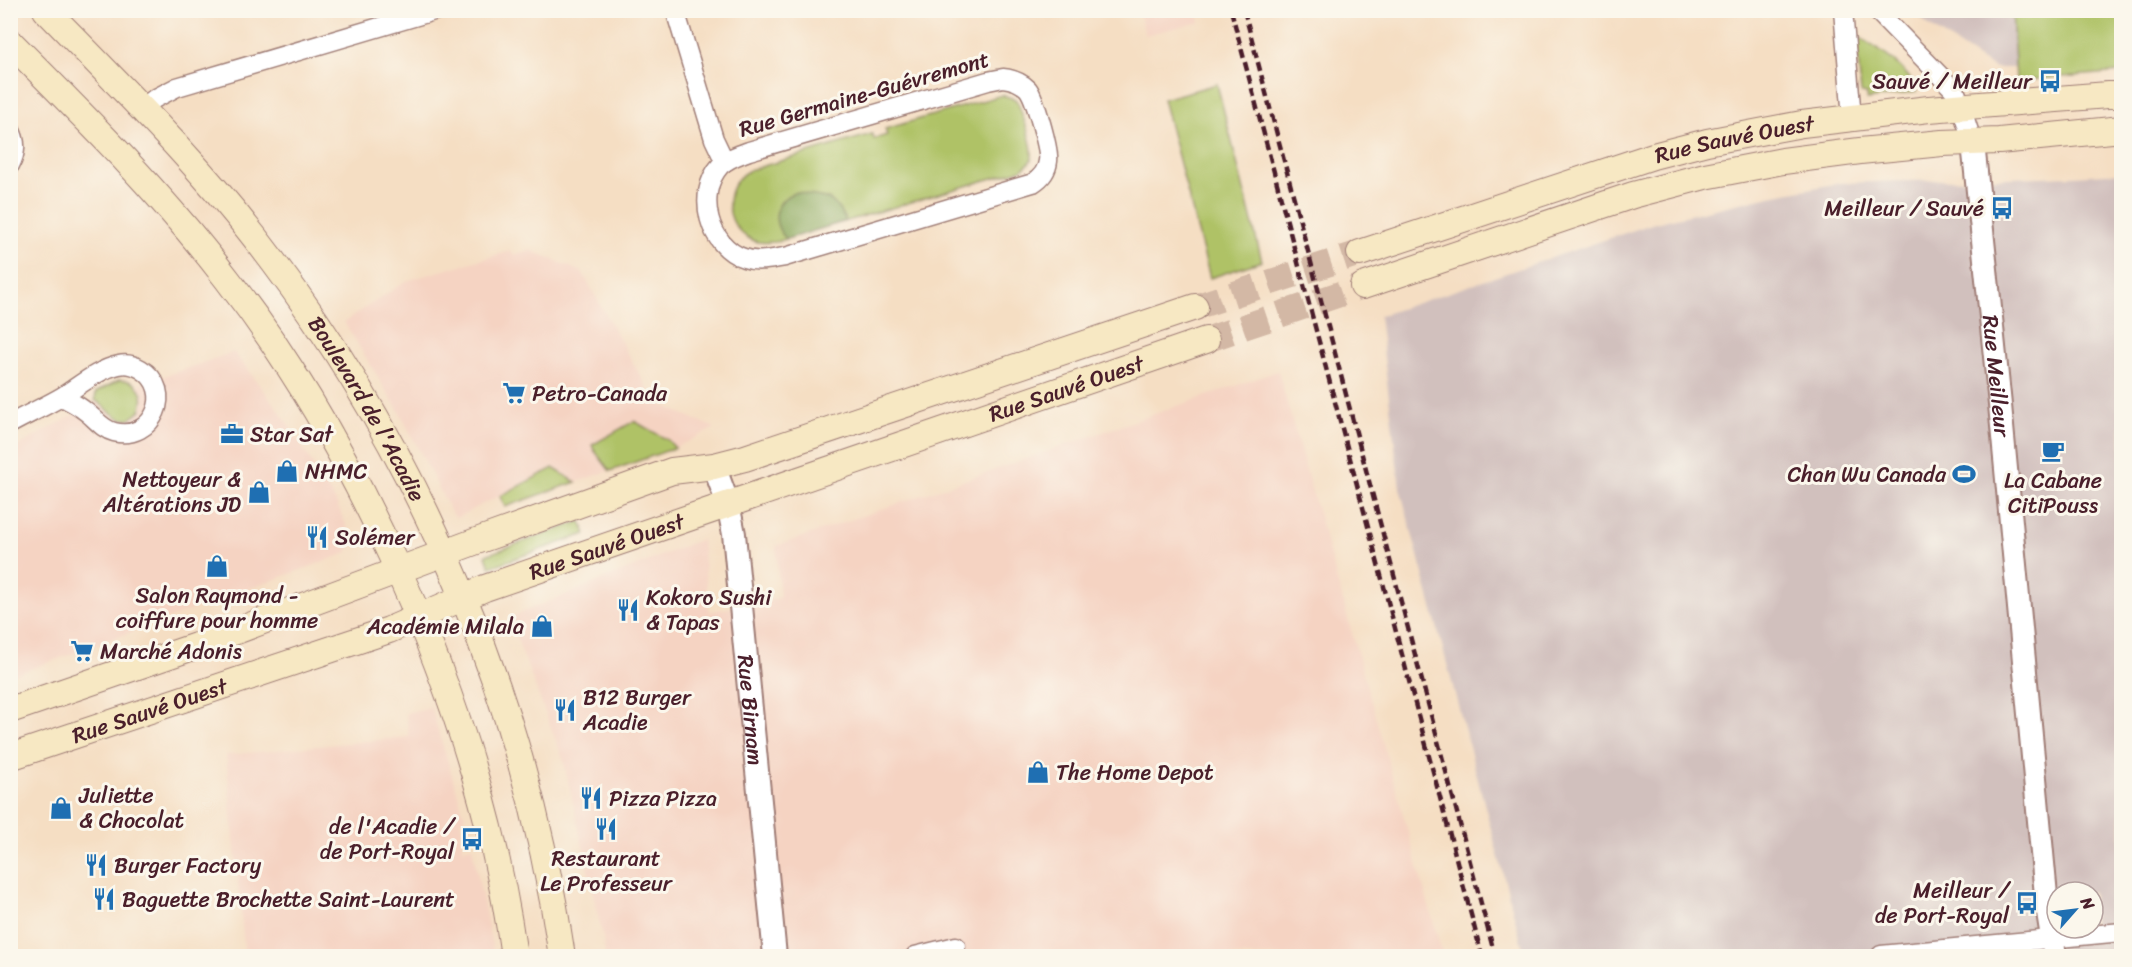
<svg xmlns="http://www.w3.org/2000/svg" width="2132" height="967" font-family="Sriracha,sans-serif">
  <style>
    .built { fill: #f5d3c2 }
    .industrial { fill: #d1c0bd; fill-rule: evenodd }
    .green { fill: #afc266; stroke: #7c7048; stroke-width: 1.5 }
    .forest { fill: #8ba85b; stroke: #6a6443; stroke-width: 1.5 }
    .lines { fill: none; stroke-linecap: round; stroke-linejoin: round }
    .secondary-tunnel { stroke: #d3b8a5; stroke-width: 26; stroke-dasharray: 26 13; stroke-linecap: butt }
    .minor-casing { stroke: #a07e77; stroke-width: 21 }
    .tertiary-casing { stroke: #a07e77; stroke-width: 26 }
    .secondary-casing { stroke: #a07e77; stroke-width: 28 }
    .minor { stroke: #fff; stroke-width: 18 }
    .tertiary { stroke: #fff; stroke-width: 22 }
    .secondary { stroke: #f7e8c3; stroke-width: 26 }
    .rail { stroke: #4a1f2b; stroke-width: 4.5; stroke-dasharray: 9 4.5; stroke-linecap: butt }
    .labels { text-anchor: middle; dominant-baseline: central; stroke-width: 6; stroke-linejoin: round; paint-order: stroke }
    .poi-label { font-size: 22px; fill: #4a1f2b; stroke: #fbf7ec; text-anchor: start }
    .street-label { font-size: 22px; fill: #4a1f2b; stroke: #fbf7ec }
  </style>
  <rect width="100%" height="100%" fill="#fbf7ec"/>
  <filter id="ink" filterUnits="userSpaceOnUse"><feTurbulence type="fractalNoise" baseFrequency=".0167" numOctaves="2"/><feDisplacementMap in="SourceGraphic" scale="12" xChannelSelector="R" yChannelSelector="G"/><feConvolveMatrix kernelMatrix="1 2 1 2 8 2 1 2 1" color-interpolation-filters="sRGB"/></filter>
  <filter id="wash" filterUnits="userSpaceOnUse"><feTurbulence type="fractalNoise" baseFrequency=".008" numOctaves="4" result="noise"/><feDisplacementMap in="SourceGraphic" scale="24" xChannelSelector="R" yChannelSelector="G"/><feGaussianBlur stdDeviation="1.35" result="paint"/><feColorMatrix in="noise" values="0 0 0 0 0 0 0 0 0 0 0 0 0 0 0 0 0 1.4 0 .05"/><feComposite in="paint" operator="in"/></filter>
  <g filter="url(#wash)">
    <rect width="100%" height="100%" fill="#f5dec3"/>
    <g class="built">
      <path d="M1139 11H1197L1200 22 1145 35Z"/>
      <path d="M530 250 582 272 655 402 715 428 675 448 505 507 499 496 456 518 451 512 400 413 344 322 406 281 511 251 513 255Z"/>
      <path d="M234 352 281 413 336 502 352 539 347 553 11 676V450L109 395Z"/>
      <path d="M1278 371 1443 956H605L604 942 564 762 509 618 702 539 709 612 780 598 776 546Z"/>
      <path d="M431 707 465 818 460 820 463 834 460 835 463 849 472 847 494 956H245L226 755 409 737 406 713Z"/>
    </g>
    <g class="industrial">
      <path d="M1912 11H2012L2015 68H1995L1987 64 1932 28Z"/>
      <path d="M2121 173V956H1525L1400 488 1379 316 1655 223 1770 196 1840 183 2074 176ZM2057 892H2093V928H2057Z"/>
    </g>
    <g class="green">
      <path d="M2012 11H2121V72L2016 81Z"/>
      <path d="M1856 35C1877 49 1908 66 1917 92L1867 100V94L1861 93Z"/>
      <path d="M1217 84 1262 261 1210 278 1163 99Z"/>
      <path d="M1002 95 1015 99 1018 103C1022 115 1036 149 1031 160 1028 165 1024 167 1020 170L776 242C770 242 764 243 758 242 724 233 718 185 750 170L872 134 874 139 887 135 885 129Z"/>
      <path d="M119 380C138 379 147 394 140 411 122 431 111 410 95 400L96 392Z"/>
      <path d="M634 421 668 440 675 448 610 471 594 450 592 445Z"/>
      <path d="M553 468 576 482 505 507 500 496Z"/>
      <path d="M581 521 586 534 490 567 486 555Z"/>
    </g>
    <path class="forest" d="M798 192C828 202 828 189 846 221L787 239C769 225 774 196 798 192Z"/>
  </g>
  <g filter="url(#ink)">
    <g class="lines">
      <g class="secondary-tunnel">
        <path d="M1195 307 1360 253"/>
        <path d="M1206 340 1363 286"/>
      </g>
      <g class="minor-casing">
        <g id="minor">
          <path d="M675 10 714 139 725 162"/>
          <path d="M1843 10 1852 118"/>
          <path d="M1876 10 1956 92 1973 143"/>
          <path d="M1003 78C1013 79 1021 82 1028 89 1035 98 1050 151 1048 161 1047 171 1041 178 1033 183L785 257C771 259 758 263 744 258 709 247 695 194 720 166 728 158 739 155 749 151L988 81Z"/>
          <path d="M142 109 154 99 177 87 437 10"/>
          <path d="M10 129C17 141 17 152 10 165"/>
          <path d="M10 424C28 414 46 406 63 396 80 385 99 369 119 365 127 363 134 365 141 369 176 390 153 442 114 432 102 429 95 418 85 411 78 405 69 401 62 397"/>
          <path d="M1881 955 2122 932"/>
          <path d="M915 956 956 946"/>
        </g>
      </g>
      <g class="tertiary-casing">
        <g id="tertiary">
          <path id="s1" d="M1973 143 2000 405 2047 906 2055 956"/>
          <path id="s2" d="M714 466 728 504 734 534 775 956"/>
        </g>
      </g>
      <g class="secondary-casing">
        <g id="secondary">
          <path id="s3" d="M46 10C125 91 205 170 272 260 424 461 526 707 562 956"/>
          <path d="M10 42C86 118 162 194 227 279 294 365 348 460 393 559 451 685 495 818 514 956"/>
          <path id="s4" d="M1360 253 1653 156 1707 142 1802 124 1929 109 2108 95H2122"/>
          <path d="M1363 286 1633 195 1705 176 1783 161 1860 151 1942 143 1999 141 2122 129"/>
          <path d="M10 710 196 646 474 542 672 471 714 466 745 458 1195 307"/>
          <path id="s5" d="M10 757 389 630 485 588 1206 340"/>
        </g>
      </g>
      <use href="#minor" class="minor"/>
      <use href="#tertiary" class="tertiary"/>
      <use href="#secondary" class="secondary"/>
      <g class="rail">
        <path d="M1231 10 1482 956"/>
        <path d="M1244 10 1495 956"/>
      </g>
    </g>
  </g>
  <defs>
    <g id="bus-bare" transform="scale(1.8)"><path d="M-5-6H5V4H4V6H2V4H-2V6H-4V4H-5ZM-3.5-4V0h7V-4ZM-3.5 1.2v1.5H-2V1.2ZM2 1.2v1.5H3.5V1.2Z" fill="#1f6fb2" stroke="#fbf7ec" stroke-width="2.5" paint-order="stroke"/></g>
    <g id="supermarket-bare" transform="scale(1.8)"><path d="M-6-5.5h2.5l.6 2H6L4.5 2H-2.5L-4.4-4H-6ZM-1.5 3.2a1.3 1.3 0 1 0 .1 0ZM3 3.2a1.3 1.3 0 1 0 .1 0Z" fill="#1f6fb2" stroke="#fbf7ec" stroke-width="2.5" paint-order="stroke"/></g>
    <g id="office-bare" transform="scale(1.8)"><path d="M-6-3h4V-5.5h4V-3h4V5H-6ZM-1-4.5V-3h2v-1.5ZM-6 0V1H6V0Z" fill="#1f6fb2" stroke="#fbf7ec" stroke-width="2.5" paint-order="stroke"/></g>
    <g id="cafe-bare" transform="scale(1.8)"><path d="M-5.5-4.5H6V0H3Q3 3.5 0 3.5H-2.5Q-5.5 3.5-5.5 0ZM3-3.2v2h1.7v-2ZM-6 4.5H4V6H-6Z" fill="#1f6fb2" stroke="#fbf7ec" stroke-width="2.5" paint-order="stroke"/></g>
    <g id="shop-bare" transform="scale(1.8)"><path d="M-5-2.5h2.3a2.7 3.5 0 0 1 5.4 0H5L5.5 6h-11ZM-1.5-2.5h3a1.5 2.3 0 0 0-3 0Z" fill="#1f6fb2" stroke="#fbf7ec" stroke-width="2.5" paint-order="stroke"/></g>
    <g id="stadium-bare" transform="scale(1.8)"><path d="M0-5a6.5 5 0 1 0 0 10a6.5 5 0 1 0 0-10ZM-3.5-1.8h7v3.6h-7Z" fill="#1f6fb2" stroke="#fbf7ec" stroke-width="2.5" paint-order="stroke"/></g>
    <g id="restaurant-bare" transform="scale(1.8)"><path d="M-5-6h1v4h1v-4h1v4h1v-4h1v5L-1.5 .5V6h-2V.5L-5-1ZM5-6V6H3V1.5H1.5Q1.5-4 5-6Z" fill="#1f6fb2" stroke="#fbf7ec" stroke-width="2.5" paint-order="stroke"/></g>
  </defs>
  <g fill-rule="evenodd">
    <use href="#bus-bare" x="2050" y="81"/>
    <use href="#bus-bare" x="2002" y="208"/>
    <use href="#supermarket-bare" x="514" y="393"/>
    <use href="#office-bare" x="232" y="434"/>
    <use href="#cafe-bare" x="2053" y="451"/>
    <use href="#shop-bare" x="287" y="471"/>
    <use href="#stadium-bare" x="1964" y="474"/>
    <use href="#shop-bare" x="259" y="492"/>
    <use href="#restaurant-bare" x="317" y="537"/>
    <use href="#shop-bare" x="217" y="566"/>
    <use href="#restaurant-bare" x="628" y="610"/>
    <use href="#shop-bare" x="542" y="626"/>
    <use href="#supermarket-bare" x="82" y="651"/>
    <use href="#restaurant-bare" x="565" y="710"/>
    <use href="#shop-bare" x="1038" y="772"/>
    <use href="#restaurant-bare" x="591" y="798"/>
    <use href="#shop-bare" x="61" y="808"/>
    <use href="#restaurant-bare" x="606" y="829"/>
    <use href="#bus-bare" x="472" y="839"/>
    <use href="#restaurant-bare" x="96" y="865"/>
    <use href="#restaurant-bare" x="104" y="899"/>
    <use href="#bus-bare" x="2027" y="903"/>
  </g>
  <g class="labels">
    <g class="poi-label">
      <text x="2032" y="81" text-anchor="end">Sauvé / Meilleur</text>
      <text x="1984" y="208" text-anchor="end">Meilleur / Sauvé</text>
      <text x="532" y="393">Petro-Canada</text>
      <text x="250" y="434">Star Sat</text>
      <text x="305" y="471">NHMC</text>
      <text x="1946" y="474" text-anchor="end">Chan Wu Canada</text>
      <text x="241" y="479" text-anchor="end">Nettoyeur &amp;<tspan x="241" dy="25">Altérations JD</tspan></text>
      <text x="2053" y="480" text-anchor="middle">La Cabane<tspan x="2053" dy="25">CitiPouss</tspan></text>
      <text x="335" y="537">Solémer</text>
      <text x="217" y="595" text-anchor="middle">Salon Raymond -<tspan x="217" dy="25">coiffure pour homme</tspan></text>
      <text x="646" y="597">Kokoro Sushi<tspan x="646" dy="25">&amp; Tapas</tspan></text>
      <text x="524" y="626" text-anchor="end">Académie Milala</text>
      <text x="100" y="651">Marché Adonis</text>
      <text x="583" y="697">B12 Burger<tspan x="583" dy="25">Acadie</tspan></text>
      <text x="1056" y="772">The Home Depot</text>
      <text x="79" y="795">Juliette<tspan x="79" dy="25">&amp; Chocolat</tspan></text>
      <text x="609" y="798">Pizza Pizza</text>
      <text x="454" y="826" text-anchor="end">de l'Acadie /<tspan x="454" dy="25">de Port-Royal</tspan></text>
      <text x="606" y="858" text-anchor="middle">Restaurant<tspan x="606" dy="25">Le Professeur</tspan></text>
      <text x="114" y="865">Burger Factory</text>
      <text x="2009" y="890" text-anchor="end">Meilleur /<tspan x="2009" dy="25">de Port-Royal</tspan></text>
      <text x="122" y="899">Baguette Brochette Saint-Laurent</text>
    </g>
    <g class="street-label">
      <text transform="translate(864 94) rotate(-16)">Rue Germaine-Guévremont</text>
      <text stroke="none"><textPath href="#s4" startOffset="392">Rue Sauvé Ouest</textPath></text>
      <text stroke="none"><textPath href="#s1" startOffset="234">Rue Meilleur</textPath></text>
      <text stroke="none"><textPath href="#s5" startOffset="1119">Rue Sauvé Ouest</textPath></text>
      <text stroke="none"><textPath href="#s3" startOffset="514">Boulevard de l'Acadie</textPath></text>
      <text stroke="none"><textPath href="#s5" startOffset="633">Rue Sauvé Ouest</textPath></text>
      <text stroke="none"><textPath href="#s5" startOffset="147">Rue Sauvé Ouest</textPath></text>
      <text stroke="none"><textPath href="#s2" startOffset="248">Rue Birnam</textPath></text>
    </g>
  </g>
  <rect width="2132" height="967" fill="none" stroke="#fbf7ec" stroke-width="36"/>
  <g transform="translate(2075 910) rotate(62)"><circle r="28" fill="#fbf7ec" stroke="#b4a19f" stroke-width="1.5"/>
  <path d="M0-4.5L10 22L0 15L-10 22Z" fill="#1f6fb2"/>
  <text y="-9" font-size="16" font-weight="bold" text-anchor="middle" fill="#4a1f2b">N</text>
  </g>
</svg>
